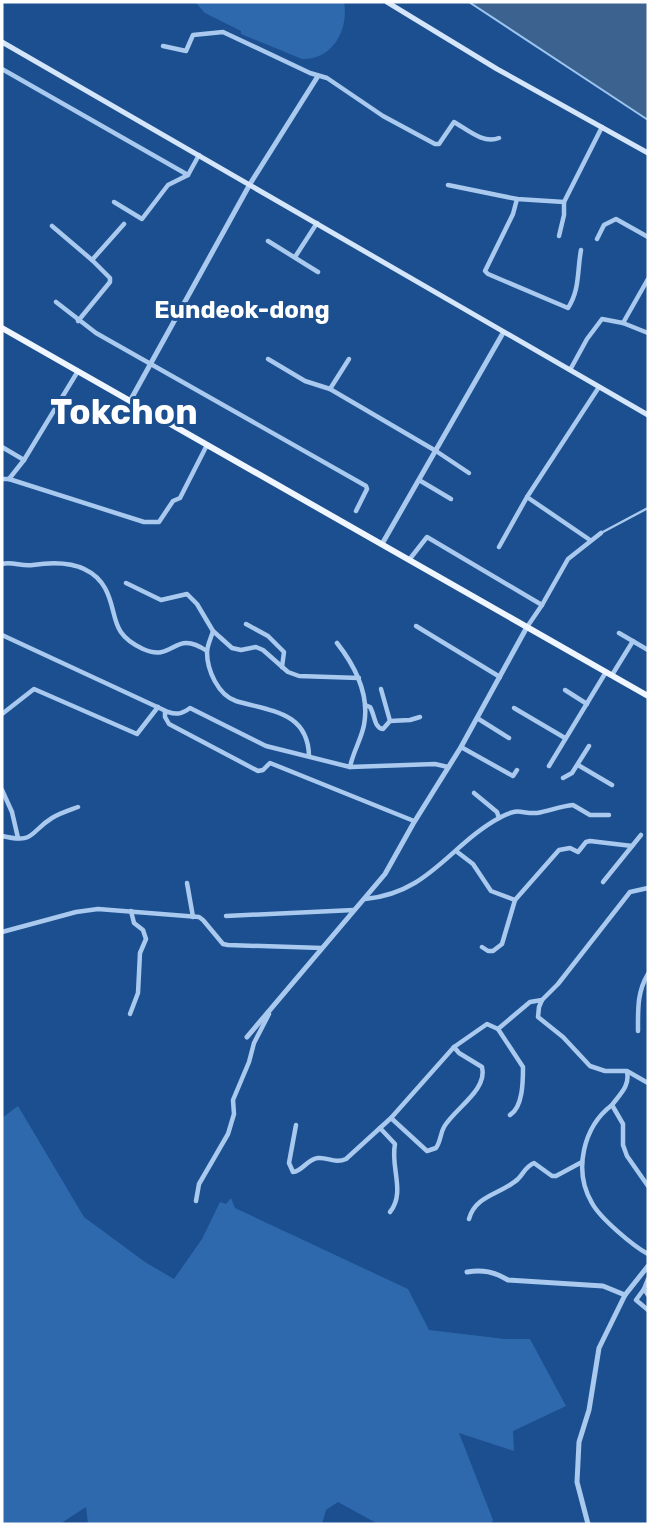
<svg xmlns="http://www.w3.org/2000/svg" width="650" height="1526" font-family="Rubik,sans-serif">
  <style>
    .green { fill: #2e69ad }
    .water { fill: #3c6290; stroke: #9cc4f0; stroke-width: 2 }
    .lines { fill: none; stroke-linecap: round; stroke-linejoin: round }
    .pedestrian { stroke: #a9c9ee; stroke-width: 2.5 }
    .minor { stroke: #a9c9ee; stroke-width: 4.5 }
    .tertiary { stroke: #a9c9ee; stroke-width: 5 }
    .secondary { stroke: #d6e6fa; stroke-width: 5 }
    .primary { stroke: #f0f6ff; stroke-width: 6 }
    .labels { text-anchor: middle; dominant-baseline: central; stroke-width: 6; stroke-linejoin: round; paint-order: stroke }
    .quarter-label { font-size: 24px; font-weight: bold; fill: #fff; stroke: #1b4f8f }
    .town-label { font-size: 35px; font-weight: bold; fill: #fff; stroke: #1b4f8f }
  </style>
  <rect width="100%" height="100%" fill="#1b4f8f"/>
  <g class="green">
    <path d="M195 2H344C349 29 333 60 302 59L241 34V31L205 13Z"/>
    <path d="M18 1106 84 1217 145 1262 174 1279 202 1239 220 1202 226 1204 231 1198 235 1208 408 1289 429 1330 505 1339H530L566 1406 513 1431 514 1451 459 1433 493 1520 491 1524H378L338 1502 326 1510 322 1524H88L86 1507 60 1524H2V1118Z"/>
  </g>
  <path class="water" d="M469 2H648V120Z"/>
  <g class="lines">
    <path class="pedestrian" d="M601 533 648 508"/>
    <g class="minor">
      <path d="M163 46 186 51 193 35 223 32 310 73 327 78 383 116 435 144H439L454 122C468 130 483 144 499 138"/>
      <path d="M2 69 188 175"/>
      <path d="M448 185 517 199 564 202 602 127"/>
      <path d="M517 199 513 214 485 271 488 274 568 308C580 289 577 272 581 250"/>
      <path d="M114 202 142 219 168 185 188 175 199 155"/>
      <path d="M52 226 92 260 110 278V282L78 321"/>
      <path d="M559 236 564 215V202"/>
      <path d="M597 239 604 225 616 219 648 237"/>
      <path d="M268 241 318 272"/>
      <path d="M295 257 317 223"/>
      <path d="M92 260 124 224"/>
      <path d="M56 302 96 333 366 486 367 489 356 511"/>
      <path d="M623 323 648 279"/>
      <path d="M268 359 305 381 330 389 436 451 469 473"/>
      <path d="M570 370 587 339 602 319 623 323 648 333"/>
      <path d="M330 389 349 359"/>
      <path d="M2 447 24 460"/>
      <path d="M2 479H9L144 522H159L173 501 180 498 207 445"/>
      <path d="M9 479 24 460 78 371"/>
      <path d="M419 480 451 499"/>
      <path d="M527 497 599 387"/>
      <path d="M499 547 527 497 590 540"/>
      <path d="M409 560 427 537 542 605"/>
      <path d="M2 564C12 561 22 567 33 565 59 561 90 562 105 588 119 614 108 633 143 649 175 663 173 628 207 651"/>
      <path d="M126 583 161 600 187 594 197 604 213 631C211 638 207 646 207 652 207 670 218 695 236 701 269 711 308 711 309 756"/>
      <path d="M246 624 268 636 284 652 282 667"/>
      <path d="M416 626 500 677"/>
      <path d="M527 627 542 605 568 559 601 533"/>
      <path d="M213 631 232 648 241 650 256 647 263 650 288 672 299 676 359 678"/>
      <path d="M619 633 648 650"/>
      <path d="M2 635 168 712C177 715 182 714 190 708L266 746 350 767 435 764 448 767"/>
      <path d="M337 643C355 666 370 694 364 725 361 740 353 752 350 767"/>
      <path d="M612 675 633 641"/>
      <path d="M381 689 390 721"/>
      <path d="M565 690 587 704"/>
      <path d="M365 705 370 707C375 715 374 728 383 729L390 721 410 720 420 717"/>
      <path d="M514 708 565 738"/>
      <path d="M165 711V717L169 724 258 771 263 770 270 763 414 821"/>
      <path d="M2 714 34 689 137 734 158 707"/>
      <path d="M477 718 509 738"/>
      <path d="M461 747 513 776 517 770"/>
      <path d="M578 765 612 785"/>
      <path d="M549 766 606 672"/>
      <path d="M563 778 572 773 589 746"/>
      <path d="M2 790 12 812 18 838"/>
      <path d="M474 793 497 812 499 818"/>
      <path d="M2 836C36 844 29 832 52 818 60 813 70 810 78 807"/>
      <path d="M456 851 473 864 491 891 515 900"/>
      <path d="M603 882 641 835"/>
      <path d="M187 883 193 917"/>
      <path d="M365 899C430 893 450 844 501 817 520 807 520 814 537 813 549 811 561 806 573 805L590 815H609"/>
      <path d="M226 916 354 910"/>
      <path d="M2 932 76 912 98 909 199 917 203 920 223 944 228 945 322 948"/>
      <path d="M482 947 488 951H493L502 944 515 900 559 850 570 848 578 852 586 842 590 841 632 846"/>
      <path d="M542 1000 539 1007 538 1017 563 1037 590 1066 605 1071H627L648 1083"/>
      <path d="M130 1014 138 993 140 953 146 939 143 930 134 923 131 911"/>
      <path d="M498 1029 530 1002 542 1000 558 984 630 892 648 888"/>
      <path d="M638 1031C638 1010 637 992 648 974"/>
      <path d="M627 1072C630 1086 620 1094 612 1105L623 1124V1145L627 1156 648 1186"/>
      <path d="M612 1105C583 1127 573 1171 592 1203 600 1218 633 1246 648 1254"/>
      <path d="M391 1118 427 1151 436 1148C441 1141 440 1134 444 1127 454 1109 488 1090 482 1067L459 1053 454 1047"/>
      <path d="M296 1125 289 1163 293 1172C303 1171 307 1159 318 1158 328 1157 335 1164 346 1159L391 1118 454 1047 487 1024 498 1029 523 1067C523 1081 523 1107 510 1115"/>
      <path d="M380 1128 395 1144C390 1167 406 1192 390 1212"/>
      <path d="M196 1201 199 1184 228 1134 234 1114 233 1100 249 1062 254 1043 269 1014"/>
      <path d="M469 1219C475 1195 502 1194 518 1179 524 1173 525 1167 534 1163L552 1176H556L582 1162"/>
      <path d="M648 1279 644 1289 648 1295"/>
      <path d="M644 1289 636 1300 648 1310"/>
    </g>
    <g class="tertiary">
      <path d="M130 401 250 184 318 76"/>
      <path d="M382 544 503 333"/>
      <path d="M247 1037 385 874 413 824 461 747 527 627"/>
      <path d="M467 1272C483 1269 494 1272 508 1280L603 1286 625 1295"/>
      <path d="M588 1524 577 1482 579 1442 589 1410 599 1348 625 1295 648 1266"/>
    </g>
    <g class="secondary">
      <path d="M387 2 497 69 648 153"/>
      <path d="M2 42 648 415"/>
    </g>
    <path class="primary" d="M2 328 648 696"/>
  </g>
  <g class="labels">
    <g class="quarter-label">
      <text x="242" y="310">Eundeok-dong</text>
    </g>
    <g class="town-label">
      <text x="124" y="412">Tokchon</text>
    </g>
  </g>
  <rect width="650" height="1526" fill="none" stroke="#ffffff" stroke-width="7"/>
</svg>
